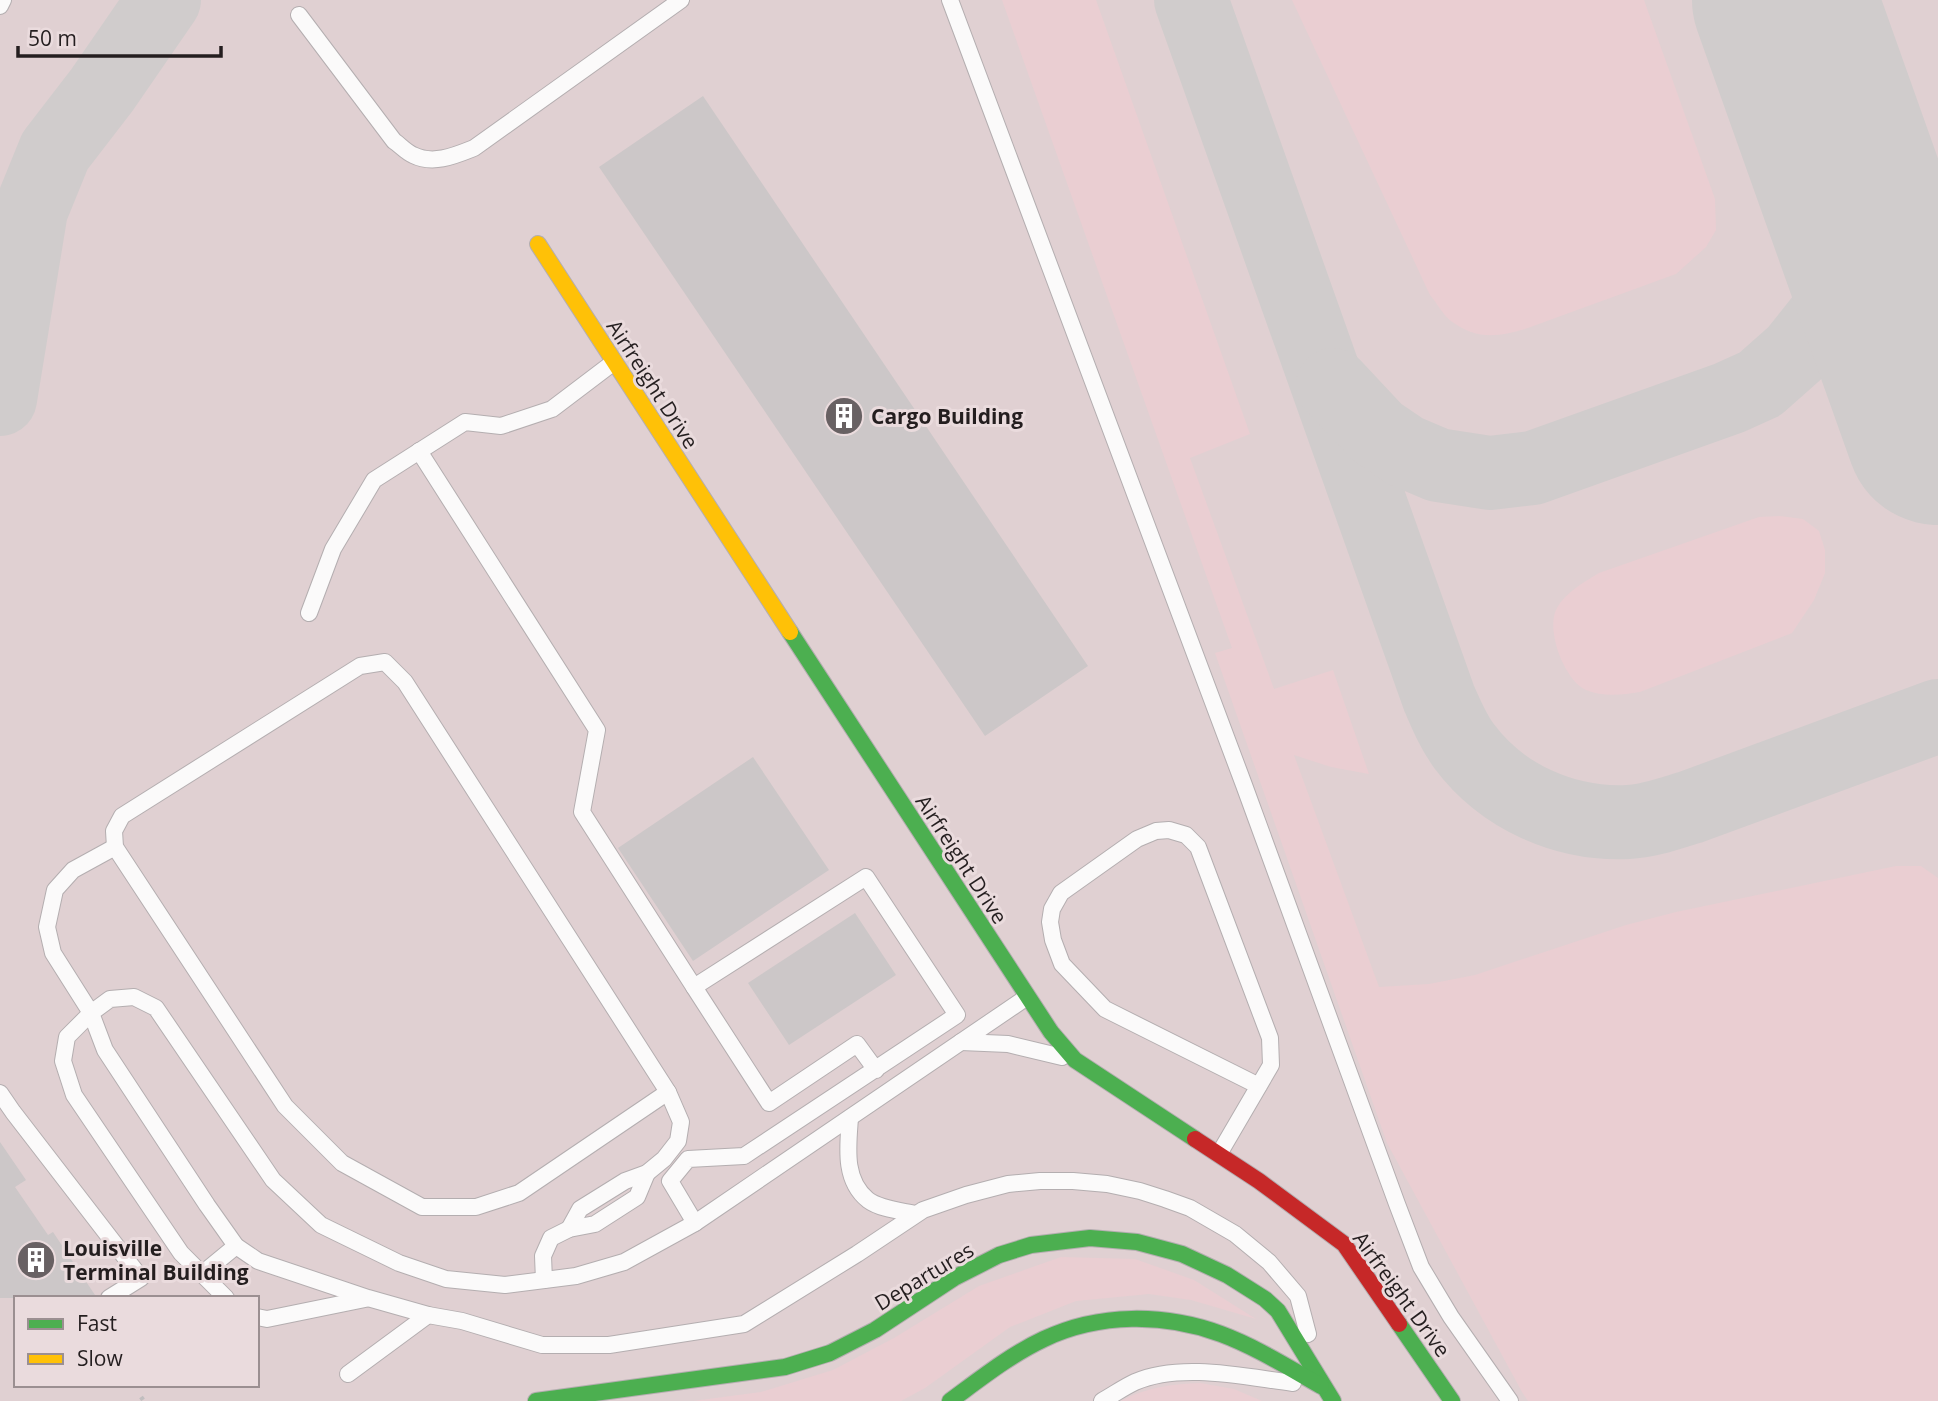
<svg xmlns="http://www.w3.org/2000/svg" width="1938" height="1401" font-family="'Open Sans',sans-serif">
  <style>
    .built { fill: #e0d0d2; fill-rule: evenodd }
    .green { fill: #eaced2 }
    .lines { fill: none; stroke-linecap: round; stroke-linejoin: round }
    .taxiway { stroke: #d0cccc; stroke-width: 74 }
    .runway { stroke: #d0cccc; stroke-width: 184 }
    .building { fill: #ccc7c8 }
    .lane-casing { stroke: #b4aeb0; stroke-width: 18 }
    .fast-casing { stroke: #b4aeb0; stroke-width: 18 }
    .slow-casing { stroke: #b4aeb0; stroke-width: 18 }
    .jam-casing { stroke: #b4aeb0; stroke-width: 18 }
    .path { stroke: #c1bebf; stroke-width: 4.5; stroke-dasharray: 3.5 5; stroke-linecap: butt }
    .lane { stroke: #fbfafa; stroke-width: 16 }
    .fast { stroke: #4caf50; stroke-width: 16 }
    .slow { stroke: #ffc107; stroke-width: 16 }
    .jam { stroke: #c62828; stroke-width: 16 }
    .labels { text-anchor: middle; dominant-baseline: central; stroke-width: 6; stroke-linejoin: round; paint-order: stroke }
    .street-label { font-size: 21px; fill: #241e1f; stroke: #eadbdd }
    .poi-label { font-size: 21px; font-weight: bold; fill: #241e1f; stroke: #eadbdd; text-anchor: start }
  </style>
  <rect width="100%" height="100%" fill="#e6dee0"/>
  <path class="built" d="M0 0H1938V1401H0ZM16 1298H257V1385H16Z"/>
  <g class="green">
    <path d="M1002 0H1096L1250 434 1190 458 1274 689 1333 670 1369 774 1331 767 1294 755 1379 987 1429 984 1475 975 1626 925 1676 912 1896 866H1921L1938 878V1401H1528L1522 1392 1387 1143 1215 653 1232 648Z"/>
    <path d="M1292 0H1644L1715 199 1716 230 1706 247 1676 274 1525 329C1498 337 1476 340 1451 321 1443 315 1437 303 1430 295Z"/>
    <path d="M1780 516 1803 519 1819 531 1825 550V573L1814 600 1792 633 1640 692C1622 695 1603 697 1586 690 1564 680 1545 629 1557 608 1565 593 1584 582 1599 573L1759 517Z"/>
    <path d="M1061 1257 1135 1259 1194 1280 1256 1319 1191 1300 1149 1294 1076 1301 1010 1327 925 1388 901 1401H693L761 1392 833 1370 894 1338 979 1286Z"/>
    <path d="M1200 1383 1234 1389 1262 1401H1121C1146 1387 1173 1384 1200 1383Z"/>
  </g>
  <g class="lines">
    <g class="taxiway">
      <path d="M1191 0 1439 698C1446 714 1453 731 1464 746 1502 797 1565 825 1628 822 1650 821 1671 813 1691 807L1938 716"/>
      <path d="M1333 385 1377 432 1405 451 1438 465 1490 473 1533 468 1729 398 1760 384 1795 353 1826 314 1844 264 1850 221 1842 172 1783 0"/>
      <path d="M0 399 31 210 55 151 102 90 164 0"/>
    </g>
    <path class="runway" d="M1784 0 1938 433"/>
  </g>
  <g class="building">
    <path d="M703 96 1088 666 985 736 599 167Z"/>
    <path d="M753 757 829 870 693 961 618 848Z"/>
    <path d="M855 913 896 975 789 1045 748 983Z"/>
    <path d="M0 1142 26 1180 15 1187 48 1235 53 1232 97 1298H0Z"/>
  </g>
  <g class="lines">
    <g class="lane-casing">
      <g id="lane">
        <path d="M950 0 1244 785 1397 1204 1421 1267 1451 1317 1510 1401"/>
        <path d="M0 6 3 0"/>
        <path d="M299 15 394 141C400 145 406 152 413 155 433 165 454 156 474 148L681 0"/>
        <path d="M419 451 597 730 582 812 694 987"/>
        <path d="M309 613 333 549 374 480 465 422 501 426 552 409 614 362"/>
        <path d="M385 662 405 682 668 1092 519 1193 476 1207H422L342 1163 285 1106 115 847 114 831 122 816 360 666Z"/>
        <path d="M115 847 73 870 55 890 47 927 53 953 91 1013 67 1037 63 1061 74 1095 181 1253 226 1298"/>
        <path d="M961 1042 1008 1044 1062 1057"/>
        <path d="M876 1070 857 1044 769 1103 694 987 866 877 957 1015 744 1156 688 1159 670 1181 695 1223 1027 997"/>
        <path d="M0 1093 13 1112 141 1278 109 1298"/>
        <path d="M850 1118C848 1146 843 1180 868 1200 880 1209 901 1211 915 1214"/>
        <path d="M1219 1154 1271 1065 1270 1038 1198 847 1186 835 1169 830 1156 831 1137 839 1061 893 1052 909 1050 922 1053 940 1062 964 1105 1009 1259 1086"/>
        <path d="M695 1223 624 1262 576 1276 505 1285 446 1279 399 1263 321 1225 273 1180 156 1008 134 997 110 999 91 1013 105 1050 207 1205 236 1246 258 1261 368 1298 428 1315 462 1321 542 1345H609L744 1324 857 1254 923 1210 966 1195 1008 1184 1040 1181H1073L1107 1184 1140 1191 1165 1199 1190 1208 1235 1234 1269 1262 1298 1296 1308 1334"/>
        <path d="M569 1229 580 1209 625 1181 647 1173 664 1159 678 1141 681 1122 668 1092"/>
        <path d="M202 1274 236 1246"/>
        <path d="M544 1280 543 1256 551 1238 569 1229 595 1224 637 1197 647 1173"/>
        <path d="M257 1317 267 1319 365 1299"/>
        <path d="M348 1374 428 1315"/>
        <path d="M1102 1401C1113 1395 1124 1387 1135 1382 1181 1362 1245 1377 1293 1383"/>
      </g>
    </g>
    <g class="fast-casing">
      <g id="fast">
        <path d="M790 632 1051 1032 1075 1060 1195 1139"/>
        <path d="M1399 1324 1452 1401"/>
        <path d="M536 1401 785 1367 830 1353 875 1330 954 1278 999 1255 1031 1245 1090 1238 1137 1242 1182 1254 1227 1275 1265 1299 1278 1311 1333 1401"/>
        <path d="M950 1401C980 1379 1010 1355 1044 1339 1099 1313 1164 1313 1221 1334 1256 1347 1289 1368 1321 1386"/>
      </g>
    </g>
    <g class="slow-casing">
      <path id="slow" d="M538 244 790 632"/>
    </g>
    <g class="jam-casing">
      <path id="jam" d="M1195 1139 1259 1181 1344 1244 1399 1324"/>
    </g>
    <path class="path" d="M141 1397 144 1401"/>
    <use href="#lane" class="lane"/>
    <use href="#fast" class="fast"/>
    <use href="#slow" class="slow"/>
    <use href="#jam" class="jam"/>
  </g>
  <defs>
    <g id="building-disc" transform="scale(2.0125)"><circle r="9.5" fill="#686163" stroke="#eadbdd"/><path d="M-4-6H4V6H1V3H-1V6H-4ZM-2.5-4.3h1.7v1.8h-1.7ZM.8-4.3h1.7v1.8H.8ZM-2.5-1h1.7V.8h-1.7ZM.8-1h1.7V.8H.8Z" fill="#fff"/></g>
  </defs>
  <g fill-rule="evenodd">
    <use href="#building-disc" x="844" y="416"/>
    <use href="#building-disc" x="36" y="1260"/>
  </g>
  <g class="labels">
    <g class="street-label">
      <text transform="translate(653 384) rotate(57)">Airfreight Drive</text>
      <text transform="translate(962 859) rotate(57)">Airfreight Drive</text>
      <text transform="translate(924 1276) rotate(-31)">Departures</text>
      <text transform="translate(1402 1294) rotate(54)">Airfreight Drive</text>
    </g>
    <g class="poi-label">
      <text x="871" y="416">Cargo Building</text>
      <text x="63" y="1248">Louisville<tspan x="63" dy="24">Terminal Building</tspan></text>
    </g>
  </g>
  <rect x="14" y="1296" width="245" height="91" fill="#eadbdd" stroke="#9b8f91" stroke-width="2"/>
  <rect x="28" y="1319" width="35" height="10" fill="#4caf50" stroke="#9b8f91" stroke-width="2"/>
  <text x="77" y="1331" font-size="21" fill="#241e1f">Fast</text>
  <rect x="28" y="1354" width="35" height="10" fill="#ffc107" stroke="#9b8f91" stroke-width="2"/>
  <text x="77" y="1366" font-size="21" fill="#241e1f">Slow</text>
  <path d="M18 46v10h203v-10" fill="none" stroke="#241e1f" stroke-width="3.5"/>
  <text x="28" y="46" font-size="21" fill="#241e1f" stroke="#eadbdd" stroke-width="5" paint-order="stroke">50 m</text>
</svg>
